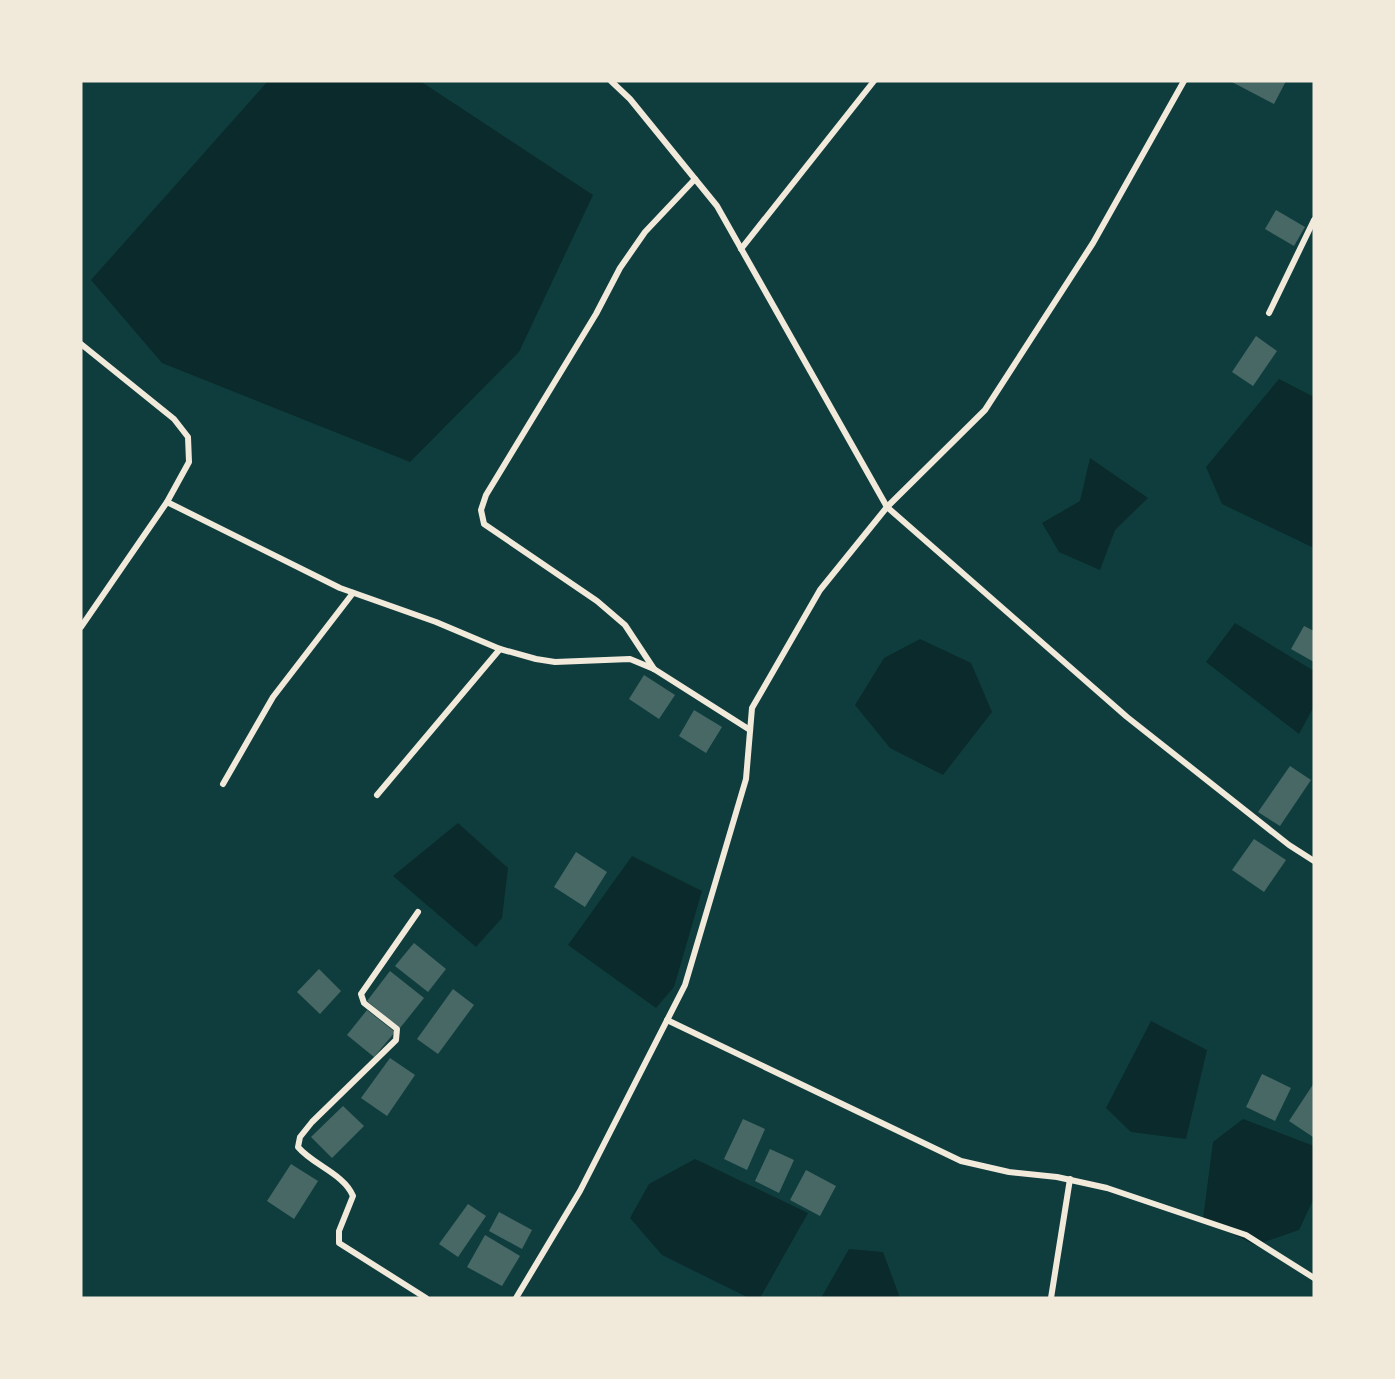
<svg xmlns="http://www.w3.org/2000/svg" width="1395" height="1379" font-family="'Fira Sans Condensed',sans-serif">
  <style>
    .water { fill: #0a2a2b }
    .building { fill: #486865 }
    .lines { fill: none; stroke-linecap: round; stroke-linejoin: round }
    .minor { stroke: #f1e9da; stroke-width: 6 }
  </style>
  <rect width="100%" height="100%" fill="#0f3d3e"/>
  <g class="water">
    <path d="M268 81H420L593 195 519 352 410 462 162 363 91 280Z"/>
    <path d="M1279 379 1314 397V548L1222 504 1206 467Z"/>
    <path d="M1090 458 1148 498 1115 530 1100 570 1059 552 1042 523 1080 501Z"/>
    <path d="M1235 623 1314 671V706L1299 734 1206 662Z"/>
    <path d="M920 639 971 663 992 712 943 775 890 748 855 705 884 658Z"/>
    <path d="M458 823 508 868 502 918 476 947 393 876Z"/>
    <path d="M632 856 702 891 674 987 656 1008 568 945Z"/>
    <path d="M1151 1021 1207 1050 1186 1139 1131 1132 1106 1108Z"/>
    <path d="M1243 1119 1314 1146V1198L1299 1230 1255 1245 1203 1219 1213 1142Z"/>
    <path d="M695 1159 808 1213 760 1298H749L662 1255 630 1218 649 1184Z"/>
    <path d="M849 1249 883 1252 900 1298H821Z"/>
  </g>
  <g class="building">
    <path d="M1230 81H1286L1274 104Z"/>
    <path d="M1276 210 1305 227 1294 246 1265 229Z"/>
    <path d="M1256 336 1277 351 1253 386 1232 372Z"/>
    <path d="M1304 626 1314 631V662L1291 649Z"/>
    <path d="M644 675 675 695 659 719 629 699Z"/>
    <path d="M694 710 722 727 706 753 679 736Z"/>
    <path d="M1290 766 1311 780 1280 826 1258 812Z"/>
    <path d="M1254 839 1286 860 1264 892 1232 870Z"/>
    <path d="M576 852 607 872 585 907 554 887Z"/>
    <path d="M414 943 446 969 428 992 395 966Z"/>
    <path d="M319 969 341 991 320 1014 297 992Z"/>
    <path d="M390 971 424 998 400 1028 367 1001Z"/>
    <path d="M453 989 474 1005 438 1054 417 1039Z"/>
    <path d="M367 1010 395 1032 374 1057 347 1035Z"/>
    <path d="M390 1058 415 1075 387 1116 361 1098Z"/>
    <path d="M1262 1074 1291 1088 1275 1121 1246 1107Z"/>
    <path d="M1314 1083V1135L1313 1137 1289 1121Z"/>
    <path d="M343 1106 364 1126 332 1158 311 1137Z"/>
    <path d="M743 1119 765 1129 747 1170 724 1159Z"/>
    <path d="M770 1149 794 1160 779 1193 755 1181Z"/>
    <path d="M291 1164 318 1181 294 1219 267 1201Z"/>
    <path d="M806 1170 836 1186 820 1216 790 1200Z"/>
    <path d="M468 1204 486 1216 458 1257 439 1244Z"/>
    <path d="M499 1212 532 1230 522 1249 489 1231Z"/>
    <path d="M485 1235 520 1256 502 1286 467 1267Z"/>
  </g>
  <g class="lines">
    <g class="minor">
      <path d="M611 81 630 99 717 206 887 507 1127 717 1289 845 1314 861"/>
      <path d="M741 249 874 81"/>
      <path d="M1269 313 1314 220"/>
      <path d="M81 344 174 419 188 437 189 462 167 502 81 627"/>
      <path d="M167 502 340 588 436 622 500 649 536 659 555 662 630 659 654 669 750 730"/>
      <path d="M654 669 625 625 597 601 484 524 481 510 486 495 596 314 620 268 645 232 695 179"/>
      <path d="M223 784 273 697 353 593"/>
      <path d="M377 795 500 649"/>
      <path d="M418 912 361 994 364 1003 397 1029 396 1040 312 1122 300 1137 298 1147C313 1165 344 1174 353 1196L339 1231V1243L426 1298"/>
      <path d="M667 1020 961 1161 1009 1172 1057 1177 1107 1188 1246 1235 1314 1278"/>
      <path d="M516 1298 580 1191 685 985 746 779 752 708 820 590 887 507 985 410 1093 243 1184 81"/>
      <path d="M1051 1298 1070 1179"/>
    </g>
  </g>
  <rect width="1395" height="1379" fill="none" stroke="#f1e9da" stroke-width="165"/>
</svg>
